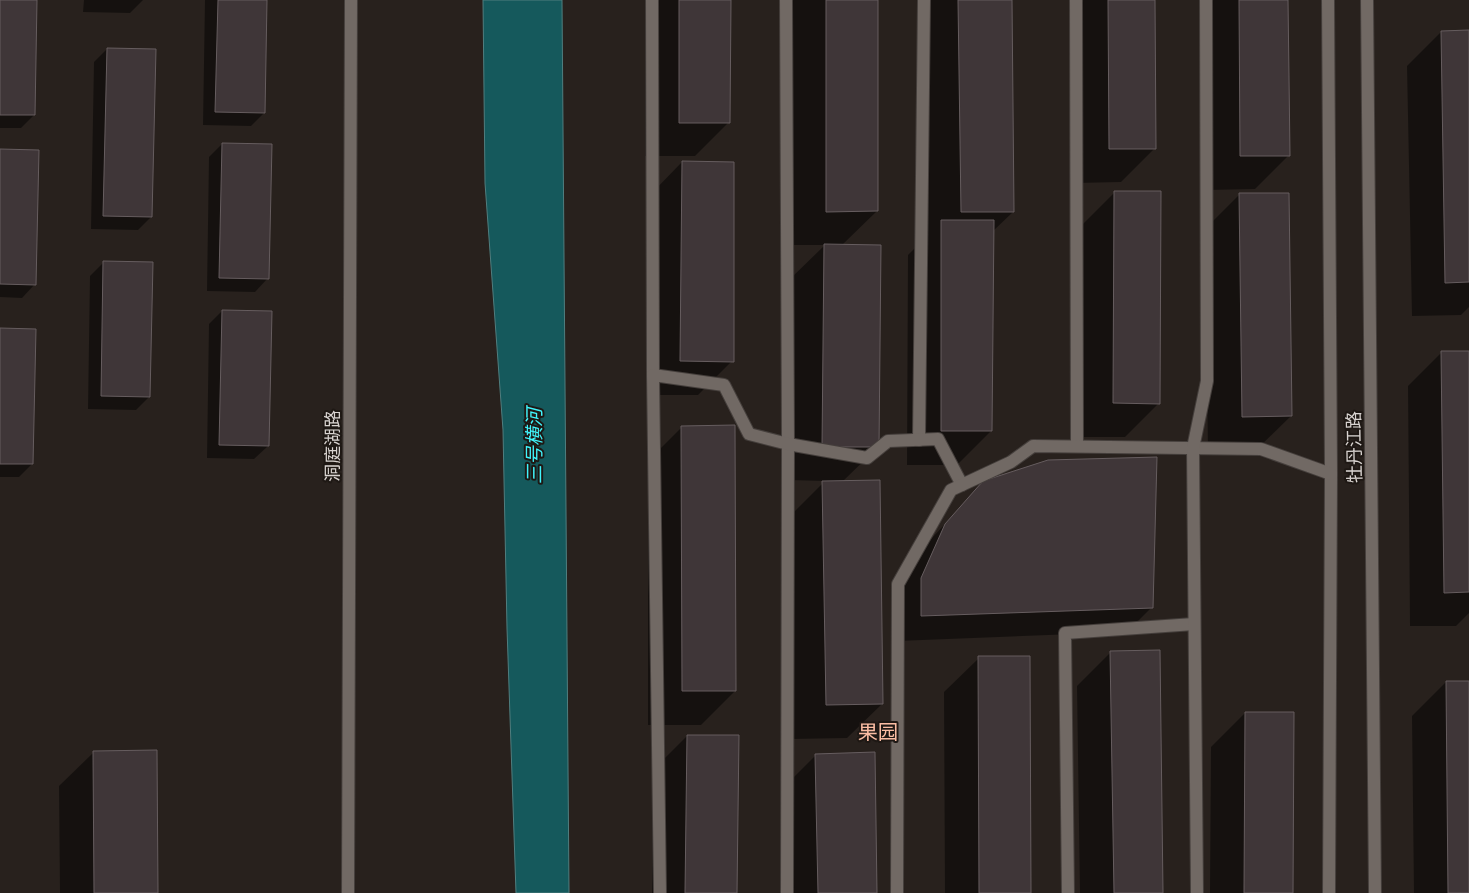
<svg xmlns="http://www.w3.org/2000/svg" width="1469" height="893" font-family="'IBM Plex Sans','Noto Sans SC',sans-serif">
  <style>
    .water { fill: #15595c; stroke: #507e7f }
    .shadow { fill: #0007 }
    .building { fill: #3f3638; stroke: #665d5f }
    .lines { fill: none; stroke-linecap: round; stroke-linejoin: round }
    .minor-casing { stroke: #453f3c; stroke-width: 14 }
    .minor { stroke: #716964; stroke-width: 12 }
    .labels { text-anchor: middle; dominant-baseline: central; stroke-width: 4; stroke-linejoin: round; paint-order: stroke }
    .street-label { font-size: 18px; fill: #d9d4d1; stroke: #1e1814 }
    .water-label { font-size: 19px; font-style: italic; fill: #40f5fc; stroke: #1e1814 }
    .quarter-label { font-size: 20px; fill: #fbbda3; stroke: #1e1814 }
  </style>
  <rect width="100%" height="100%" fill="#28211d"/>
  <path class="water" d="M483 0H562L569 893H516L507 628 503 430 485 183Z"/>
  <g class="shadow">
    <path d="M0 0H36L34 115 21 128H0Z"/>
    <path d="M84 0H143L130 13 83 12Z"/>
    <path d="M205 0H266L264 113 251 126 203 125Z"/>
    <path d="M645 0H729V122L695 156H645Z"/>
    <path d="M792 0H877V211L842 245 878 447 842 482 882 704 847 738 792 739 789 517 825 481 789 480 790 279 825 245H793Z"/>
    <path d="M924 0H1011L1013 212 992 232 991 431 957 465H907L908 255 927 236Z"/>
    <path d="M1074 0H1154L1155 148 1121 182 1075 183Z"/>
    <path d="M1205 0H1287L1289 155 1255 189 1207 190Z"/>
    <path d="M1469 31V307L1461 315 1412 316 1407 66 1441 32Z"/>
    <path d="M107 49 151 217 138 230 91 229 94 62Z"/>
    <path d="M222 144 268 278 255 292 207 291 209 157Z"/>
    <path d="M0 150 35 284 22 298 0 297Z"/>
    <path d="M682 162 732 361 698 395H647L648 197Z"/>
    <path d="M1115 192 1159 403 1125 437H1079L1081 226Z"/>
    <path d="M1239 195 1291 416 1256 450 1208 451 1205 229Z"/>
    <path d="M104 262 149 397 136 410 88 409 90 276Z"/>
    <path d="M222 311 268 446 254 459 207 458 209 324Z"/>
    <path d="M0 330 32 464 19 477H0Z"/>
    <path d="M1442 352H1469V613L1456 626H1410L1408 386Z"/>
    <path d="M682 427 735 691 701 725H648V461Z"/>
    <path d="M984 482 1152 607 1127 632 897 641 896 604 920 551Z"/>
    <path d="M1111 652 1162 893H1080L1077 686Z"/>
    <path d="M979 658 1030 893H945L944 692Z"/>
    <path d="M1446 682H1469V893H1414L1412 716Z"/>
    <path d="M1245 713 1292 893H1210L1211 747Z"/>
    <path d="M687 736 736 893H652L653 770Z"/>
    <path d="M94 752 156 893H60L59 786Z"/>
    <path d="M816 755 876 893H783L782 789Z"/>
  </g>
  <g class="building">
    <path d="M0 0H37L35 115H0Z"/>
    <path d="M218 0H267L265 113 215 112Z"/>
    <path d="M679 0H731L730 123H679Z"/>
    <path d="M826 0H878V211L826 212Z"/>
    <path d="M958 0H1012L1014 212H961Z"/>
    <path d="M1108 0H1155L1156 149H1109Z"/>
    <path d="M1239 0H1288L1290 156H1240Z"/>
    <path d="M1469 30V282L1445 283 1441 31Z"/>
    <path d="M107 48 156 49 152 217 103 216Z"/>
    <path d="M222 143 272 144 269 279 219 278Z"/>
    <path d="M0 149 39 150 36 285 0 284Z"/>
    <path d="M682 161 734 162V362L680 361Z"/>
    <path d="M1114 191H1161L1160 404 1113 403Z"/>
    <path d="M1239 193H1289L1292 416 1242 417Z"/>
    <path d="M941 220H994L992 431H941Z"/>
    <path d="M824 244 881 245 879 447H822Z"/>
    <path d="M103 261 153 262 150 397 101 396Z"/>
    <path d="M222 310 272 311 269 446 219 445Z"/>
    <path d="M0 328 36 329 33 464H0Z"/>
    <path d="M1441 351H1469V592L1444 593Z"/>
    <path d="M735 425 736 691H682L681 426Z"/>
    <path d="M1157 457 1153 608 921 616V578L945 524 983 481 1048 460Z"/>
    <path d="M880 480 883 704 826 705 822 481Z"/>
    <path d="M1160 650 1163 893H1114L1110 651Z"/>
    <path d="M978 656H1030L1031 893H979Z"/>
    <path d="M1446 681H1469V893H1448Z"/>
    <path d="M1245 712H1294L1293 893H1244Z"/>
    <path d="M687 735H739L737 893H685Z"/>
    <path d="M157 750 158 893H94L93 751Z"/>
    <path d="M875 752 877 893H818L815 754Z"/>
  </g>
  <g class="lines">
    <g class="minor-casing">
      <g id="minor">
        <path d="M652 0 653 375"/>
        <path d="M786 0 788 444 787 893"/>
        <path d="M1076 0 1077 446"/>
        <path d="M1328 0 1331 474 1329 893"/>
        <path d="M1367 0 1375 893"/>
        <path d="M919 440 924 0"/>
        <path d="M348 893 351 0"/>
        <path d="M660 893 653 375 724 385 749 434 788 444 867 458 888 441 938 439 962 485"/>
        <path d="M897 893 898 584 951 490 1011 462 1033 446 1261 449 1331 474"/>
        <path d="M1068 893 1065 633 1194 624"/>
        <path d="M1197 893 1193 448 1207 381 1206 0"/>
      </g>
    </g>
    <use href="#minor" class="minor"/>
  </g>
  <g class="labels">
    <g class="street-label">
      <text transform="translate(332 446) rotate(-90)">洞庭湖路</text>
      <text transform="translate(1354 447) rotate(-91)">牡丹江路</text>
    </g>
    <g class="water-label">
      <text transform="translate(534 446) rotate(-90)">三号横河</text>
    </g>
    <g class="quarter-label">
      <text x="878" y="731">果园</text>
    </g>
  </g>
</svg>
